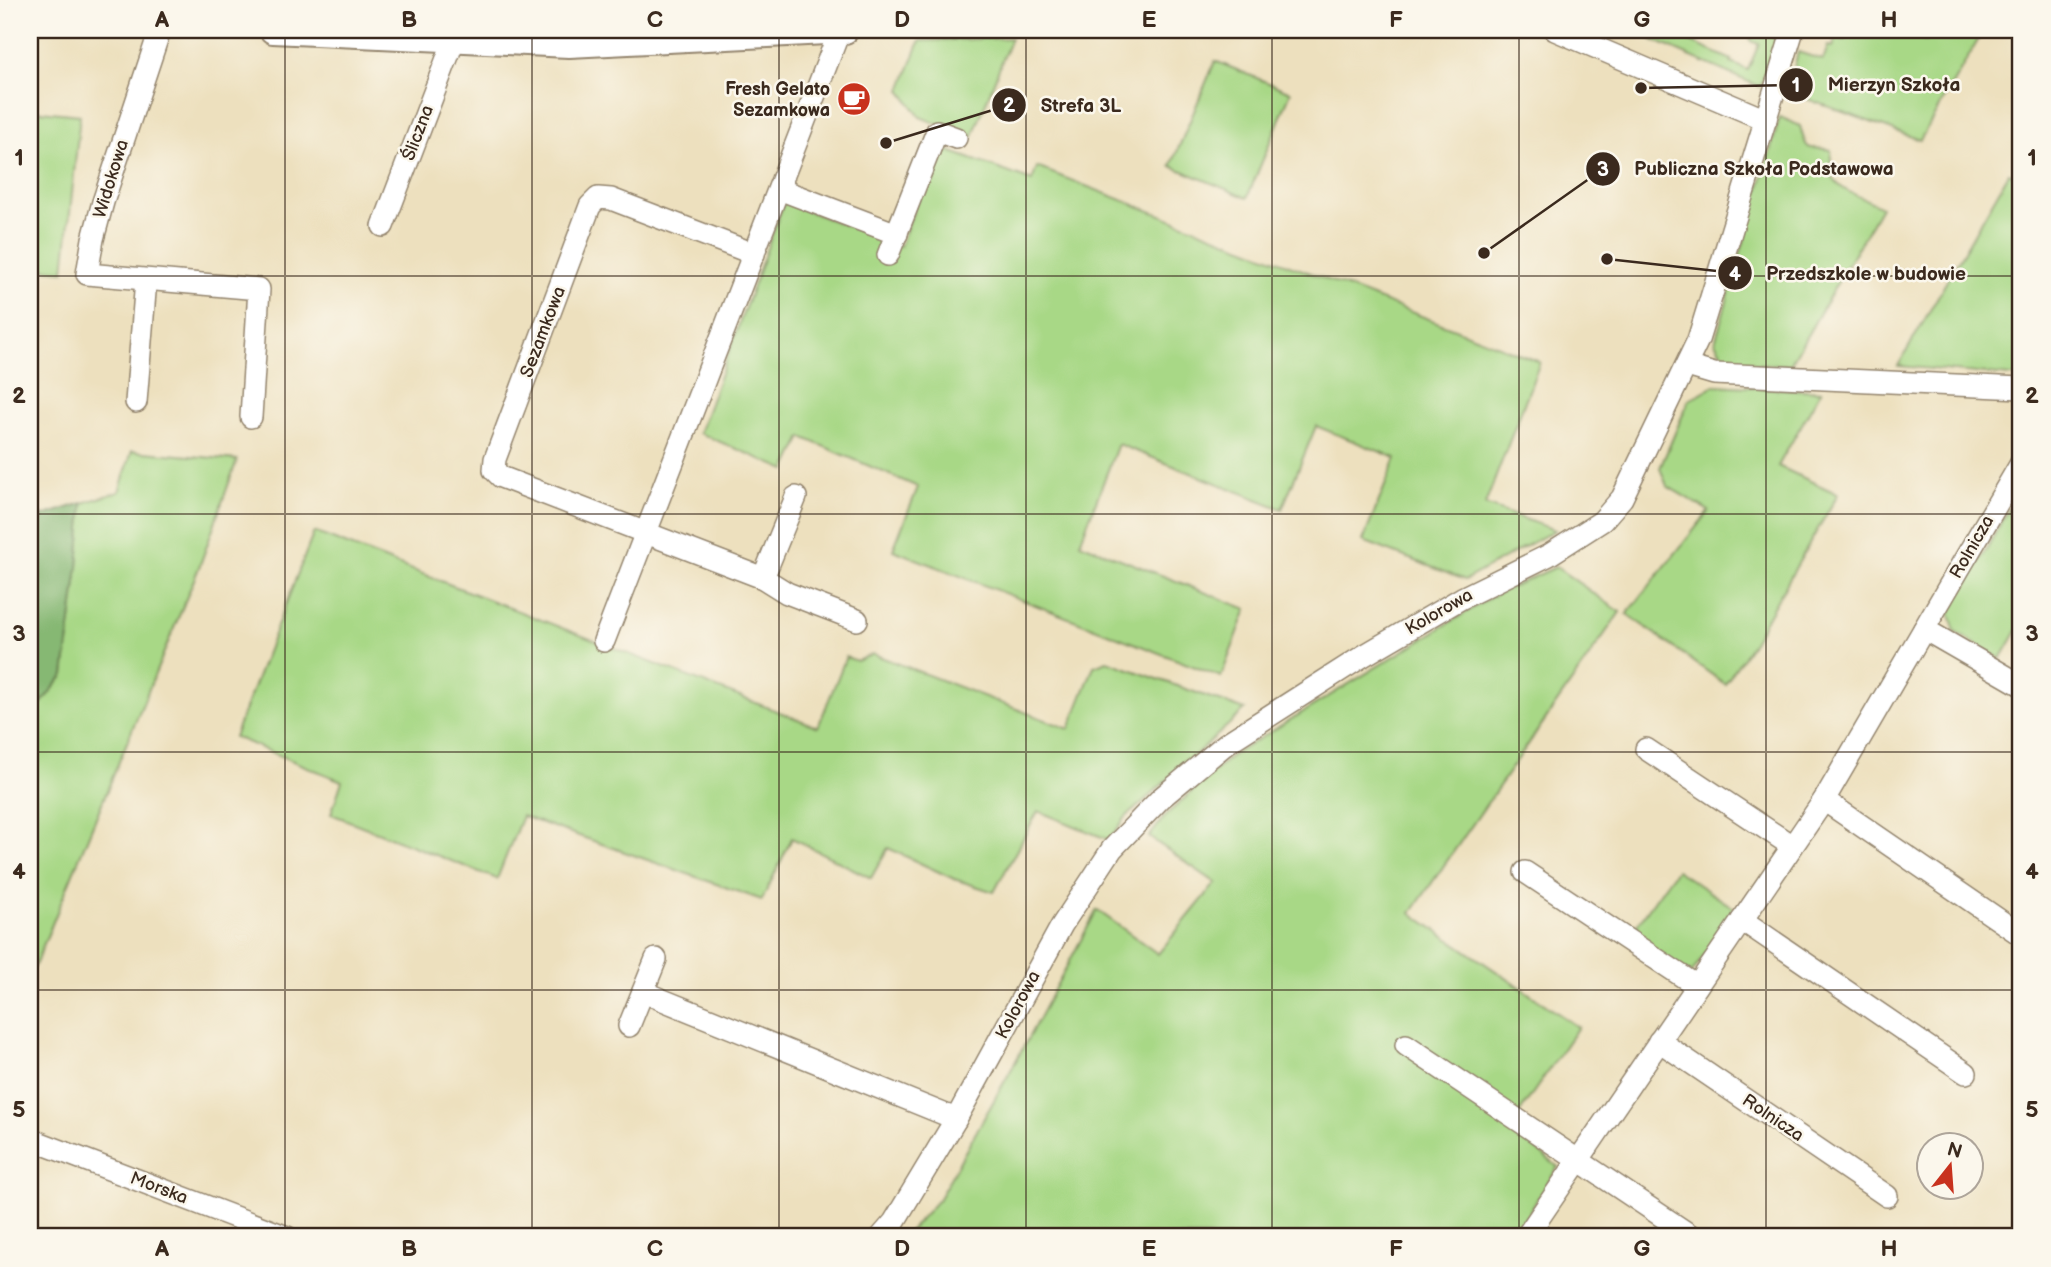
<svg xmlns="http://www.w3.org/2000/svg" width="2051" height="1267" font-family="'Balsamiq Sans',sans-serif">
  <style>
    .green { fill: #a8d886; stroke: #728152; stroke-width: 2 }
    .forest { fill: #86b873; stroke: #607148; stroke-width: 2 }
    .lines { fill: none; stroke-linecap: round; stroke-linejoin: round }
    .minor-casing { stroke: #94856e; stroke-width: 24 }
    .tertiary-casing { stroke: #94856e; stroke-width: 30 }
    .minor { stroke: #fff; stroke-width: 21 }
    .tertiary { stroke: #fff; stroke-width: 26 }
    .grid { fill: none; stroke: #3b2a1e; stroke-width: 2; stroke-opacity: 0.55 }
    .labels { text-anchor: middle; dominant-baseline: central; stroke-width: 5; stroke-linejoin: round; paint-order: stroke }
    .poi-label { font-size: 18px; font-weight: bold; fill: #3b2a1e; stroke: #fbf7ec; text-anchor: end }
    .street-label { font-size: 18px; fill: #3b2a1e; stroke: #fbf7ec }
    .leader { fill: none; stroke: #3b2a1e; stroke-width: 2.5 }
    .callout-dot { fill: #3b2a1e; stroke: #fbf7ec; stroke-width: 2.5 }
    .mark-label { font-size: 21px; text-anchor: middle; font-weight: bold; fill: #fff }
    .callout-label { font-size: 19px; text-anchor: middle; font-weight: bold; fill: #3b2a1e; stroke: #fbf7ec; stroke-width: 5; stroke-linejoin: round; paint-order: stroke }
    .neatline { fill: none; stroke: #3b2a1e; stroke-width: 2.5 }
    .grid-label { font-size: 23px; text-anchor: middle; font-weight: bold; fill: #3b2a1e }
  </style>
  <rect width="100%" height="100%" fill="#fbf7ec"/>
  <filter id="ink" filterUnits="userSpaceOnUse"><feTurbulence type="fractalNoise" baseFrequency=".0143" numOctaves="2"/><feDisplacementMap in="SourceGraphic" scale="14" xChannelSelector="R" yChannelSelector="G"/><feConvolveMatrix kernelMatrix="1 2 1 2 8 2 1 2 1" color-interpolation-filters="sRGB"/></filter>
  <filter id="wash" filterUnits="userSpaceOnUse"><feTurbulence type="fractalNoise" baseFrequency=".00686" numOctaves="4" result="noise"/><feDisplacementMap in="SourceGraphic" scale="28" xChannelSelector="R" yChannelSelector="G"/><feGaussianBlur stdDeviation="1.57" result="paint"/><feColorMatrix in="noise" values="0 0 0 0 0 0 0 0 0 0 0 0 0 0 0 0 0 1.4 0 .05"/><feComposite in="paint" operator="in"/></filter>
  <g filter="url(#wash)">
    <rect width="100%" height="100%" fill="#ede0be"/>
    <g class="green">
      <path d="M1630 30H1656L1665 34 1666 31 1732 60 1731 63 1748 70 1759 44 1750 41 1752 35 1745 31 1744 35 1741 33 1742 30H1772L1776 44 1760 87Z"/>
      <path d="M1850 30H1906L1926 41 1933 30H1984L1920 140 1788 92 1798 52 1823 60 1828 46 1833 47 1836 37 1845 40Z"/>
      <path d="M1011 38 972 138 920 117 901 90 920 41Z"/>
      <path d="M1215 61 1291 92 1247 198 1171 166Z"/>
      <path d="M30 110 80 115 64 271 30 268Z"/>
      <path d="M1780 117 1800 126C1809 158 1807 144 1831 150 1831 157 1830 166 1831 173 1837 193 1866 197 1881 207L1790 365 1727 363 1715 342Z"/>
      <path d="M938 147 1032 181 1037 167 1540 362 1485 505 1555 530 1465 580 1363 541 1396 458 1316 426 1282 509 1118 444 1080 543 1247 609 1221 677 893 550 918 487 802 437 786 470 699 433 784 202 900 246Z"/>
      <path d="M2009 173 2021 178V377L1898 366Z"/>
      <path d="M1715 385 1821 391 1778 466 1838 494 1753 642 1725 684 1627 614 1709 511 1667 486 1660 468 1689 400Z"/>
      <path d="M132 451 237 460 200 565 34 968 30 967V717L64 675 78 567 83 503 119 492Z"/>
      <path d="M2021 487V624L2001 659 1955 632 1950 614Z"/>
      <path d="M314 532 818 727 846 657 857 661 873 654 1069 729 1094 666 1107 661 1245 710 1126 817 1109 840 1038 811 994 892 954 879 888 848 871 878 792 838 762 900 522 816 497 879 331 814 342 781 234 737Z"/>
      <path d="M1556 567 1620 612 1411 913 1578 1027 1509 1128 1558 1167 1513 1237H904L938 1200 1011 1070 1097 910 1158 954 1216 883 1149 837 1165 816 1231 756 1498 593Z"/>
      <path d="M1676 870 1737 910 1691 974 1630 935Z"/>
    </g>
    <path class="forest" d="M83 503 78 567 64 675 30 717V520Z"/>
  </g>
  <g filter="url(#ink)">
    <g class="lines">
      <g class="minor-casing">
        <g id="minor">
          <path d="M160 30 103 202 93 239 87 274 259 289 251 417"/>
          <path d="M1555 30 1766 120"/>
          <path d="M779 189 897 234"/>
          <path d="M383 226 454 40"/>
          <path d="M754 254 611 199 598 198 590 206 495 459 494 470 501 477 763 578 787 593 857 620"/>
          <path d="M888 255 937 131 956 138"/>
          <path d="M1687 366 1714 374 2021 388"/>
          <path d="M136 402 146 280"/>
          <path d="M763 578 796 497"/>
          <path d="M1924 629 2021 685"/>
          <path d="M604 641 836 40 835 30"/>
          <path d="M1646 749 1792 846"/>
          <path d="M1824 800 2021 935"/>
          <path d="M1525 872 1697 986"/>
          <path d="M1742 920 1966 1073"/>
          <path d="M643 992 956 1119"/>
          <path d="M629 1026 656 959"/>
          <path d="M1659 1041 1887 1196"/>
          <path d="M1406 1045 1693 1237"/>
          <path d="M30 1139 287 1237"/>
          <path d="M881 1237 894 1222 956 1119 1062 925 1112 849 1161 798 1227 743 1363 656 1462 598 1549 555 1602 521 1622 498 1698 340 1793 30"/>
          <path d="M1526 1237 1824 800 2021 463"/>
        </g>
      </g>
      <g class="tertiary-casing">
        <path id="tertiary" d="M273 30 569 44 845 30"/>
      </g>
      <use href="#minor" class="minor"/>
      <use href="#tertiary" class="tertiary"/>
    </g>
  </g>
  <path class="grid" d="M285 30V1237M532 30V1237M779 30V1237M1026 30V1237M1272 30V1237M1519 30V1237M1766 30V1237M30 276H2021M30 514H2021M30 752H2021M30 990H2021"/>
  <defs>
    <g id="cafe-disc" transform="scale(1.75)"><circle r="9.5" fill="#c8321e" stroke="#fbf7ec"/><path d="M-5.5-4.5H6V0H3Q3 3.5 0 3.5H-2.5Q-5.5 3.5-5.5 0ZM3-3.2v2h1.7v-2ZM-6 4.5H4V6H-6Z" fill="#fff"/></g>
  </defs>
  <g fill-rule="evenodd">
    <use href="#cafe-disc" x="854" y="99"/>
  </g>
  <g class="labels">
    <g class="poi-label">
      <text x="830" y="89">Fresh Gelato<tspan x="830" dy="21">Sezamkowa</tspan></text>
    </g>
    <g class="street-label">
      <text transform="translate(418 133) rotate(-69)">Śliczna</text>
      <text transform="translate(111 179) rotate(-73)">Widokowa</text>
      <text transform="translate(543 332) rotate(-69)">Sezamkowa</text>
      <text transform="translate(1972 547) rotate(-60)">Rolnicza</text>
      <text transform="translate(1439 612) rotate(-30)">Kolorowa</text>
      <text transform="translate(1018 1005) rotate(-62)">Kolorowa</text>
      <text transform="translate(1773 1118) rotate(34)">Rolnicza</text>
      <text transform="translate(159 1188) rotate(21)">Morska</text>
    </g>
  </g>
  <path class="leader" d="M1641 88L1796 85M886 143L1009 105M1484 253L1603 169M1607 259L1735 273"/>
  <g class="callout-dot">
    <circle cx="1641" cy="88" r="7"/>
    <circle cx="886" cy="143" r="7"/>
    <circle cx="1484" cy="253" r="7"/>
    <circle cx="1607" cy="259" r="7"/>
    <circle cx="1796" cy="85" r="18"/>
    <circle cx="1009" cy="105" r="18"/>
    <circle cx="1603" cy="169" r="18"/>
    <circle cx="1735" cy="273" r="18"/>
  </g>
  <g class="mark-label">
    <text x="1796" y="92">1</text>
    <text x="1009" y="112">2</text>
    <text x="1603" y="176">3</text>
    <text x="1735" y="281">4</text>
  </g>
  <g class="callout-label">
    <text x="1894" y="91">Mierzyn Szkoła</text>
    <text x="1081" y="112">Strefa 3L</text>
    <text x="1764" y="175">Publiczna Szkoła Podstawowa</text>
    <text x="1866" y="280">Przedszkole w budowie</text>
  </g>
  <rect width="2051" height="1267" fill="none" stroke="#fbf7ec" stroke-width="77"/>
  <g transform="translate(1950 1166) rotate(17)"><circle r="33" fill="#fbf7ec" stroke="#aea59a" stroke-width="2"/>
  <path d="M0-5L12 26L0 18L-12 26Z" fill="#c8321e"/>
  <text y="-10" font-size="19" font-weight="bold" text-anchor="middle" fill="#3b2a1e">N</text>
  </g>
  <rect x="38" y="38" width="1974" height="1190" class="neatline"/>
  <g class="grid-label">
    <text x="162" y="27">A</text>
    <text x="409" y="27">B</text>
    <text x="655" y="27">C</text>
    <text x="902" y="27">D</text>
    <text x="1149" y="27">E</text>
    <text x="1396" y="27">F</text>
    <text x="1642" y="27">G</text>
    <text x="1889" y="27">H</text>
    <text x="19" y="165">1</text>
    <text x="2032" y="165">1</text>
    <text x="19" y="403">2</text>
    <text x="2032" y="403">2</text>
    <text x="19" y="641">3</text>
    <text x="2032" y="641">3</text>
    <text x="19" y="879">4</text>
    <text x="2032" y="879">4</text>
    <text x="19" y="1117">5</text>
    <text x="2032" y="1117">5</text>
    <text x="162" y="1256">A</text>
    <text x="409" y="1256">B</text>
    <text x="655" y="1256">C</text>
    <text x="902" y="1256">D</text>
    <text x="1149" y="1256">E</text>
    <text x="1396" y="1256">F</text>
    <text x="1642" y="1256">G</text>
    <text x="1889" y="1256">H</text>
  </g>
</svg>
